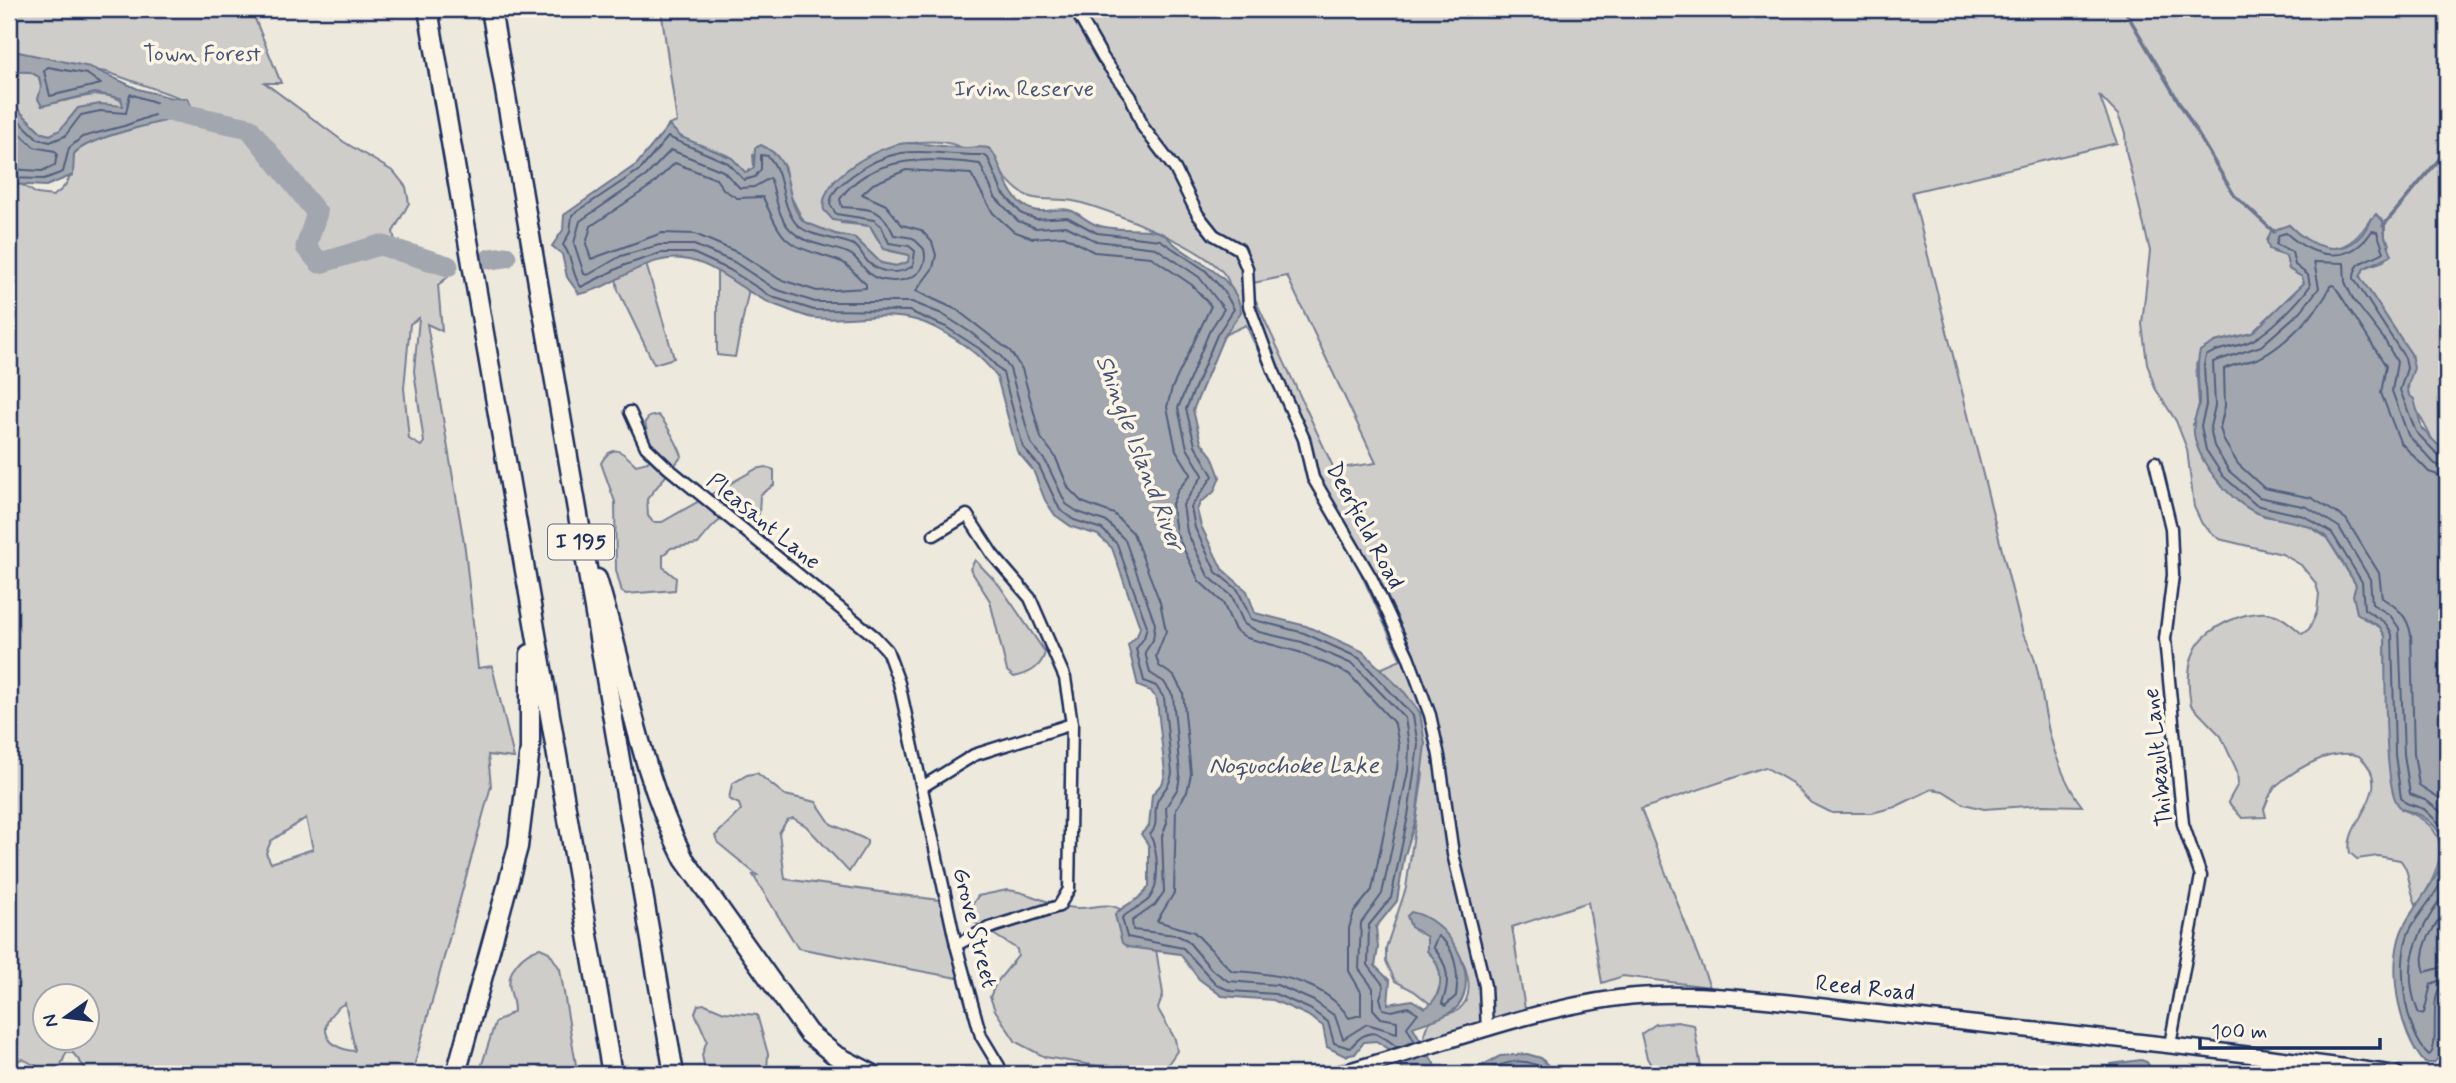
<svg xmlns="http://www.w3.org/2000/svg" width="2456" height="1083" font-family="Mynerve,sans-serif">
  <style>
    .green { fill: #cfcdca; stroke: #757e94; stroke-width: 2; fill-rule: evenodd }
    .water { fill: #a2a7af; stroke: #6c778f; stroke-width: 2 }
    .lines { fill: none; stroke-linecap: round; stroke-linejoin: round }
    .shore { stroke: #515f7e; stroke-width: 2 }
    .stream { stroke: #6c778f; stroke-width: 3.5 }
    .river { stroke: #a2a7af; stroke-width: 21 }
    .street-casing { stroke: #1b2f5e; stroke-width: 15 }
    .secondary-casing { stroke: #1b2f5e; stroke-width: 19 }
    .highway-casing { stroke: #1b2f5e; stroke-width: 23 }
    .street { stroke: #fcf5e5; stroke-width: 10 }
    .secondary { stroke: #fcf5e5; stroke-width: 14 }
    .highway { stroke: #fcf5e5; stroke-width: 18 }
    .labels { text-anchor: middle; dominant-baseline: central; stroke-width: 7; stroke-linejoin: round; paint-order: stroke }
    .shield { fill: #fcf5e5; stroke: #5e6a86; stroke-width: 2 }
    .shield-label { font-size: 21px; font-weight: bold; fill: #1b2f5e }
    .park-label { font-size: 23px; fill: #485679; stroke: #fcf5e5 }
    .street-label { font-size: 23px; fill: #1b2f5e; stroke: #fcf5e5 }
    .water-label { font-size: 24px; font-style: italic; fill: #445376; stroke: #fcf5e5 }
  </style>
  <rect width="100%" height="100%" fill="#eee9dd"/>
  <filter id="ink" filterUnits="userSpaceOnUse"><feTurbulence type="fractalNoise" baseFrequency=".0143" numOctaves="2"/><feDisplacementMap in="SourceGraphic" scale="14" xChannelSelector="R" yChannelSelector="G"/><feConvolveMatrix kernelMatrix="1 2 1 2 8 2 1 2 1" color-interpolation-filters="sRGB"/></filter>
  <g filter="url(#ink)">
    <g class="green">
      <path d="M9 9H251L281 83H265L344 142 394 172 406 187 409 203 393 232 396 245C412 257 435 254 450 269L448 277 438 285 442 331 427 324 465 549 478 668 492 666 514 758 488 755 491 786 412 1074H90L73 1053H66L59 1070 50 1074 23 1059 9 1062V177L37 194 53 196C73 183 69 174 74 154 85 138 168 119 190 117L189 101 107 72 9 59ZM419 318 414 371 424 442 421 446 409 439 404 388 410 324ZM306 818 313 849 271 863 266 853 271 841ZM46 996H88V1038H46ZM345 1003 355 1050 354 1051C321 1048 316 1020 345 1003Z"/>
      <path d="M661 9H2447V468L2409 395C2405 381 2415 371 2411 354L2360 277 2364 268 2384 261 2390 244 2385 237V225L2371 218C2348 257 2320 257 2289 225L2273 252 2286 256 2289 269 2302 277 2304 283 2252 333 2215 342 2196 364 2199 405 2193 425 2264 516 2302 522 2327 538 2356 585 2363 618 2380 627 2385 636 2388 755 2401 809C2456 828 2445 864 2417 906 2409 892 2410 869 2400 860L2378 856 2357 859 2350 853C2342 822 2399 791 2359 756 2333 747 2297 768 2277 785 2270 791 2268 800 2264 809L2266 817 2242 818 2228 802 2238 784 2237 771 2221 736 2191 705C2188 688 2187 666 2195 650 2205 627 2251 606 2276 615 2286 619 2294 627 2302 634L2309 629 2317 612 2319 594 2315 582 2301 565 2282 554 2219 539 2202 524 2194 507 2187 449 2176 421 2155 388 2147 363 2142 324 2150 251 2126 151 2125 133 2118 115 2099 95 2117 143 1912 192 2023 634C2039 658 2040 689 2046 717 2051 746 2064 783 2082 806L2043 805 1984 809 1964 804 1943 791 1932 789 1895 807 1872 813H1832L1810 802 1792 783 1765 767 1641 809 1710 987 1623 976 1602 983 1588 902 1512 927 1525 1009 1424 1039C1424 1032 1426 1025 1432 1020 1440 1015 1450 1015 1458 1010 1478 995 1466 962 1453 946L1433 1006 1414 991 1395 981 1386 961V948L1406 888 1423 774 1368 674 1401 660 1246 325 1222 336C1225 321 1232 298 1229 283 1221 252 1104 207 1073 201 1059 198 1044 201 1030 197 1015 192 1006 176 994 167 982 159 966 148 952 144 911 134 865 157 833 181L841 223 870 226 880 243 890 251 910 255 908 262 896 266 881 263 855 238 835 234 804 222 790 195 784 164 753 155 754 167 746 173C739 168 737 161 730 157 711 146 681 144 669 125L677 122ZM1287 276 1376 463 1334 469 1248 284Z"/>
      <path d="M9 71 30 72 39 77 41 87 64 101C89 95 108 89 130 106L50 135 42 133 9 101Z"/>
      <path d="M641 247 674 358 654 364 618 290 616 277Z"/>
      <path d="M717 265 749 289 735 357 717 355Z"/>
      <path d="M658 415C666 422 679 447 682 456L647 499 648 516 653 522H662L756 469 766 467 774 470V485L760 495 759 514 755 517C718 522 725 510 698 544L671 548 663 555V567L676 578 675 590 626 594 622 592 616 570 615 502 601 463C613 442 622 451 636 465L648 462 651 452 645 422 649 417Z"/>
      <path d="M975 560 999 585 1045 652C1042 668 1028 674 1014 677L1007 671 990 601 970 569Z"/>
      <path d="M757 773 785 795 816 802 831 824 867 840V844L849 872 806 826 793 818 787 820 779 833 785 879 946 901 968 980 798 948 753 875H757L718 843 715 836 741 810 739 804 729 799 732 784 747 775Z"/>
      <path d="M1007 890C1031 892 1052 907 1076 908 1092 909 1106 901 1120 909L1115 915 1128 947 1156 949 1163 994 1158 1009 1175 1039 1177 1051 1166 1067 1144 1074 1045 1057 1016 1042 995 1010 990 997 996 983 1018 956 1017 949 974 922 968 911 978 896Z"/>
      <path d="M540 948 549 952 560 969 576 1065 574 1074H479L495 1023 514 1011C514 1003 512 997 510 989 506 970 523 952 540 948Z"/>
      <path d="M705 1004 724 1012 757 1015 768 1054 767 1071 761 1074H706L702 1055 707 1040 695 1013 698 1005Z"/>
      <path d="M1677 1022 1694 1025 1702 1074H1656L1647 1058 1641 1034 1656 1024Z"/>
    </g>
    <g class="water">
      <path d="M9 50 90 67 138 89 172 98H187L194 111 190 117C168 119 85 138 74 154L73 175 46 186 9 184V101L42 133 50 135 60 130 78 108 100 104 123 106 121 98 95 93 42 106 38 99 41 87 39 77 30 72 9 71Z"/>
      <path d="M669 125 681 137 732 158 746 173 754 168 755 148 761 145C798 161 780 196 804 222L835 234 855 238 881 263 896 266 908 262 909 255 884 249 870 226 833 220 824 210C817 179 882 143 908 143 928 144 947 147 967 148 973 148 982 146 988 148 1002 155 1002 200 1033 210 1044 214 1058 207 1069 210 1080 213 1087 222 1097 225 1117 232 1136 227 1155 231 1166 233 1169 240 1177 246 1201 264 1237 278 1241 312L1223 338 1193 410 1201 442 1212 456 1220 477 1214 492 1200 503 1197 510 1201 526 1222 569 1247 591 1255 613 1306 626 1362 651 1405 693 1420 713 1425 744 1416 819 1404 858 1397 901 1376 927 1378 948 1375 966 1390 981 1388 1004 1412 1000 1425 1008C1446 994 1444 966 1427 951V937L1411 927 1407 916 1411 912C1447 918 1482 974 1458 1006 1449 1017 1426 1022 1413 1027L1440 1074H1406L1392 1051 1376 1041 1364 1042 1355 1054 1345 1056 1327 1047 1323 1026 1307 1015 1273 1000 1222 996 1199 979 1180 954 1128 947 1122 943 1115 915C1125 903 1141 901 1149 886V846L1141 834 1149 826 1152 795 1163 782 1165 773 1157 700 1151 691 1138 686 1128 645 1137 636 1140 627 1112 548 1098 535 1072 527 1055 515 1045 500 1033 470 1017 451 997 377C981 354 951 334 925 323 889 309 851 322 814 318 802 316 790 310 778 306 741 294 711 254 668 259 635 263 610 289 579 294L567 277 562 254 552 246 563 230 564 215 637 164Z"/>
      <path d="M2376 214 2383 221 2385 237 2392 255 2364 268 2360 277 2411 354 2414 368 2407 388 2409 395 2414 399 2422 429 2447 454V985L2440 1003 2441 1054 2434 1063H2425C2398 1033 2385 961 2405 924 2419 898 2441 878 2446 848 2442 834 2433 822 2420 815 2411 810 2402 812 2397 803 2383 781 2386 667 2385 636L2380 627 2357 613 2353 595 2356 585C2353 579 2329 540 2325 536 2305 520 2284 522 2260 514 2232 505 2190 456 2194 424 2194 417 2199 410 2199 403 2200 385 2195 368 2200 351L2215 342 2252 333 2304 283 2302 277 2289 269 2286 256 2269 249 2267 241 2271 231 2289 225C2309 246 2341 260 2363 233 2368 226 2370 220 2376 214Z"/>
      <path d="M1527 1054 1541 1058 1556 1074H1466L1500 1056Z"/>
      <path d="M2141 1060 2147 1062 2153 1073 2181 1074H2105L2111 1064Z"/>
    </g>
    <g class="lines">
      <g class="shore">
        <path d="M48 67 87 74 101 84 50 96 44 71Z"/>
        <path d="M9 111 38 139 50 142 65 136 81 115 100 111 126 113 130 94 173 108 124 126 82 137 69 148 63 172 44 179 9 178"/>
        <path d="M9 123 34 147 55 151 57 154 55 165 42 171 9 169"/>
        <path d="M671 150 723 171 740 188 754 187 770 178C777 196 777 219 793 232 807 245 831 246 848 253 859 257 864 273 876 278 898 286 931 278 924 249L913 238 894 235C882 207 870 209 842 207L840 199C872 153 931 158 980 164L995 197 1018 221 1036 228 1066 226 1096 241 1156 248 1199 277 1224 309 1209 332 1178 408 1187 448 1203 475 1183 505 1187 532 1208 576 1232 596 1244 624 1259 632 1302 642 1354 665 1405 718 1409 745 1408 771 1382 894 1361 923 1359 969 1373 988V1009L1381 1018 1397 1021V1033L1367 1024 1343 1039 1335 1016 1314 1001 1277 985 1228 981 1211 969 1187 940 1176 935 1133 930 1132 921 1155 905 1164 892 1162 836 1167 823 1166 807 1178 788 1180 775 1173 696 1164 682 1150 673 1145 652 1153 640 1155 624 1125 540 1107 522 1078 512 1066 504 1046 462 1031 443 1010 369 1000 355 970 332 942 314 912 302H815L775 289 734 262 694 245H659L621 256 588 275 584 274 574 243 580 221 646 176Z"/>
        <path d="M675 163 716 179 724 190 737 198 763 197C787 252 788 243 842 262 849 265 858 278 866 284V288L817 291 779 279 739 253 695 234 662 233 591 259 586 244 591 226 652 185Z"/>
        <path d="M906 170 971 174 993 213 1013 231 1032 238 1064 236 1094 252 1151 257 1192 285 1211 306 1172 388 1167 407 1176 450 1191 474 1178 490 1172 504 1176 533 1199 581 1223 603 1235 630 1247 638 1299 652 1349 674 1395 724 1399 746 1397 769 1372 890 1354 912 1349 928V971L1361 992V1015L1349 1018C1325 980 1273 973 1232 971L1194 932 1157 921 1174 893 1176 809 1187 792 1191 774 1183 693 1174 676 1159 666 1156 656 1166 631 1160 602 1133 533 1114 514 1082 502 1069 489 1055 456 1041 438 1022 369 1010 351 957 310 916 291 933 268 936 255 932 242 921 230 902 225 886 205 862 194 873 184Z"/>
        <path d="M2447 459 2440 457 2416 432 2400 390 2407 368 2405 358 2354 279C2354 259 2370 261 2384 252L2377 232 2372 231C2349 266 2314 258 2286 233L2279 235 2276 244 2292 252 2295 265 2308 275 2310 286C2299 302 2270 331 2253 340 2238 348 2221 346 2206 356L2204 365 2206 405 2201 426 2206 450 2223 476 2256 505 2304 516 2332 533 2362 582 2364 609 2384 622 2392 634 2395 755 2401 798 2406 803 2424 809 2447 831"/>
        <path d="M2447 468 2435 464 2408 435 2392 391 2397 362 2384 339 2353 299 2345 282 2344 263 2314 262 2319 288 2301 311 2261 346 2213 362 2215 406 2210 427 2214 446 2229 471 2259 497 2307 507 2339 527 2370 579 2372 604 2390 615 2399 628 2404 754 2410 794 2427 801 2447 817"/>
        <path d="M2447 478 2429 472 2400 442 2381 393 2386 366 2334 285 2330 286C2324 307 2281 348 2261 357 2249 363 2235 363 2224 369L2225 406 2220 428 2224 441 2238 464 2264 488 2312 498 2346 519 2379 573 2382 598C2397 607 2408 616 2411 635L2414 754 2419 785 2447 803"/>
        <path d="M2447 871C2439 891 2423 908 2412 926 2394 955 2404 1033 2429 1055 2440 1049 2430 1006 2439 989L2447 986"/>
        <path d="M2447 889C2420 930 2398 964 2419 1014L2424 1013 2431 984 2447 977"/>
        <path d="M2447 908C2435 926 2416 949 2425 972L2447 966"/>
        <path d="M1438 936C1456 947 1459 976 1456 996L1445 1006 1442 1003C1451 981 1448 964 1433 947Z"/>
        <path d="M1397 1047C1377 1031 1368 1026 1350 1048L1334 1043 1328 1022 1310 1009 1275 994 1231 991 1217 985 1183 948 1127 937 1122 918C1130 910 1141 907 1149 899 1161 885 1158 850 1150 835 1161 823 1151 810 1159 798 1165 788 1170 786 1172 773L1164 698 1156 686 1144 681 1136 649 1144 638 1147 626 1117 544 1102 529 1074 520 1060 510 1039 466 1023 447 1003 373 980 349 946 327 909 311 814 310 772 297 730 270 693 253H661L625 265 581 287C571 274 573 256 563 245L570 232 572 215 641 169 668 137 728 163 744 180 755 177 761 169V155L768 156C785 174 780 201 794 221 806 238 837 237 854 245 860 248 863 257 868 262 881 274 899 275 913 266L915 251 909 246 889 243 881 226 874 220 836 214 830 204C832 190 841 184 853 175 902 139 929 156 983 155L988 158 1002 192 1022 214 1036 219 1067 217 1097 233 1160 240 1205 270 1224 291 1234 309 1217 335 1186 409 1195 445 1213 476 1191 507 1195 528 1216 572 1238 590 1251 619 1304 633 1359 658 1413 716 1418 745 1408 816 1391 898 1369 925 1368 965 1384 986 1380 998 1383 1009 1392 1011 1408 1007 1418 1013 1407 1027 1415 1042"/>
        <path d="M1480 1074C1503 1062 1528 1053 1549 1074"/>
      </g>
      <g class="stream">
        <path d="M2124 9 2234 195 2274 232"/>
        <path d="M2383 226 2447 150"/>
      </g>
      <g class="river">
        <path d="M164 110 249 128 317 213 306 247 320 263 380 245 448 266"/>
        <path d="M490 259 506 257"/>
      </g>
      <g class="street-casing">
        <g id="street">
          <path d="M1075 9 1103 58 1131 97 1143 127 1175 169 1198 215 1214 235 1239 249 1247 268 1249 306 1273 370 1304 439 1313 478 1372 579 1408 656 1430 715 1439 756 1453 854 1485 986 1487 1030"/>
          <path d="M630 412 646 447 668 468 874 636 887 650 899 683 956 945 981 1036 999 1066V1074"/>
          <path d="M2155 462 2171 528 2173 575 2165 639 2183 824 2201 876 2170 1045"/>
          <path d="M934 535 967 515 993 555 1030 598 1065 678 1072 724 1069 889 1059 906 989 928 956 945"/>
          <path d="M922 787 974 755 1072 724"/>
        </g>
      </g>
      <g class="secondary-casing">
        <path id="secondary" d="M1337 1074C1430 1049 1522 1011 1618 998 1702 987 1818 1007 1903 1016 2068 1034 2232 1051 2396 1074"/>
      </g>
      <g class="highway-casing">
        <g id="highway">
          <path d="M428 9 612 1074"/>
          <path d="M491 9 674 1074"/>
          <path d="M597 579C626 673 639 771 684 859L808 1033 835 1055 872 1074"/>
          <path d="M456 1074 518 847 530 749V654"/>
        </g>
      </g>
      <use href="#street" class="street"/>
      <use href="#secondary" class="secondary"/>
      <use href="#highway" class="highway"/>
    </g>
  </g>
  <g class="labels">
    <rect class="shield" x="548" y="524.5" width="66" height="35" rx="5"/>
    <g class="shield-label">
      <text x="581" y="542">I 195</text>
    </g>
    <g class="park-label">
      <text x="202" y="55">Town Forest</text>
      <text x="1024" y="90">Irvin Reserve</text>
    </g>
    <g class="street-label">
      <text transform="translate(763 522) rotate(39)">Pleasant Lane</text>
      <text transform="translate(1364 526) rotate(62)">Deerfield Road</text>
      <text transform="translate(2159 757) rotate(-96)">Thibeault Lane</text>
      <text transform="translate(974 928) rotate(76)">Grove Street</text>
      <text transform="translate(1865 989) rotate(6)">Reed Road</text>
    </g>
    <g class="water-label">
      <text transform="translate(1139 453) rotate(69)">Shingle Island River</text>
      <text x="1294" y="766">Noquochoke Lake</text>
    </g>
  </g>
  <rect width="2456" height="1083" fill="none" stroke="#fcf5e5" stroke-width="35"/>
  <rect x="18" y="18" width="2421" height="1048" fill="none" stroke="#1b2f5e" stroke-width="2.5" filter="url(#ink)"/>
  <g transform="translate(66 1017) rotate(256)"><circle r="33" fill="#fcf5e5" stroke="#a2a6af" stroke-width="2"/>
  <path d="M0-5L12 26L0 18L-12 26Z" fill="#1b2f5e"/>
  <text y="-10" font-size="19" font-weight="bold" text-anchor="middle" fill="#1b2f5e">N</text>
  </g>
  <path d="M2200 1038v10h180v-10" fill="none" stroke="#1b2f5e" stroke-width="3.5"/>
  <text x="2211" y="1038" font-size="21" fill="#1b2f5e" stroke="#fcf5e5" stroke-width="5" paint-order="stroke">100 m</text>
</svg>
